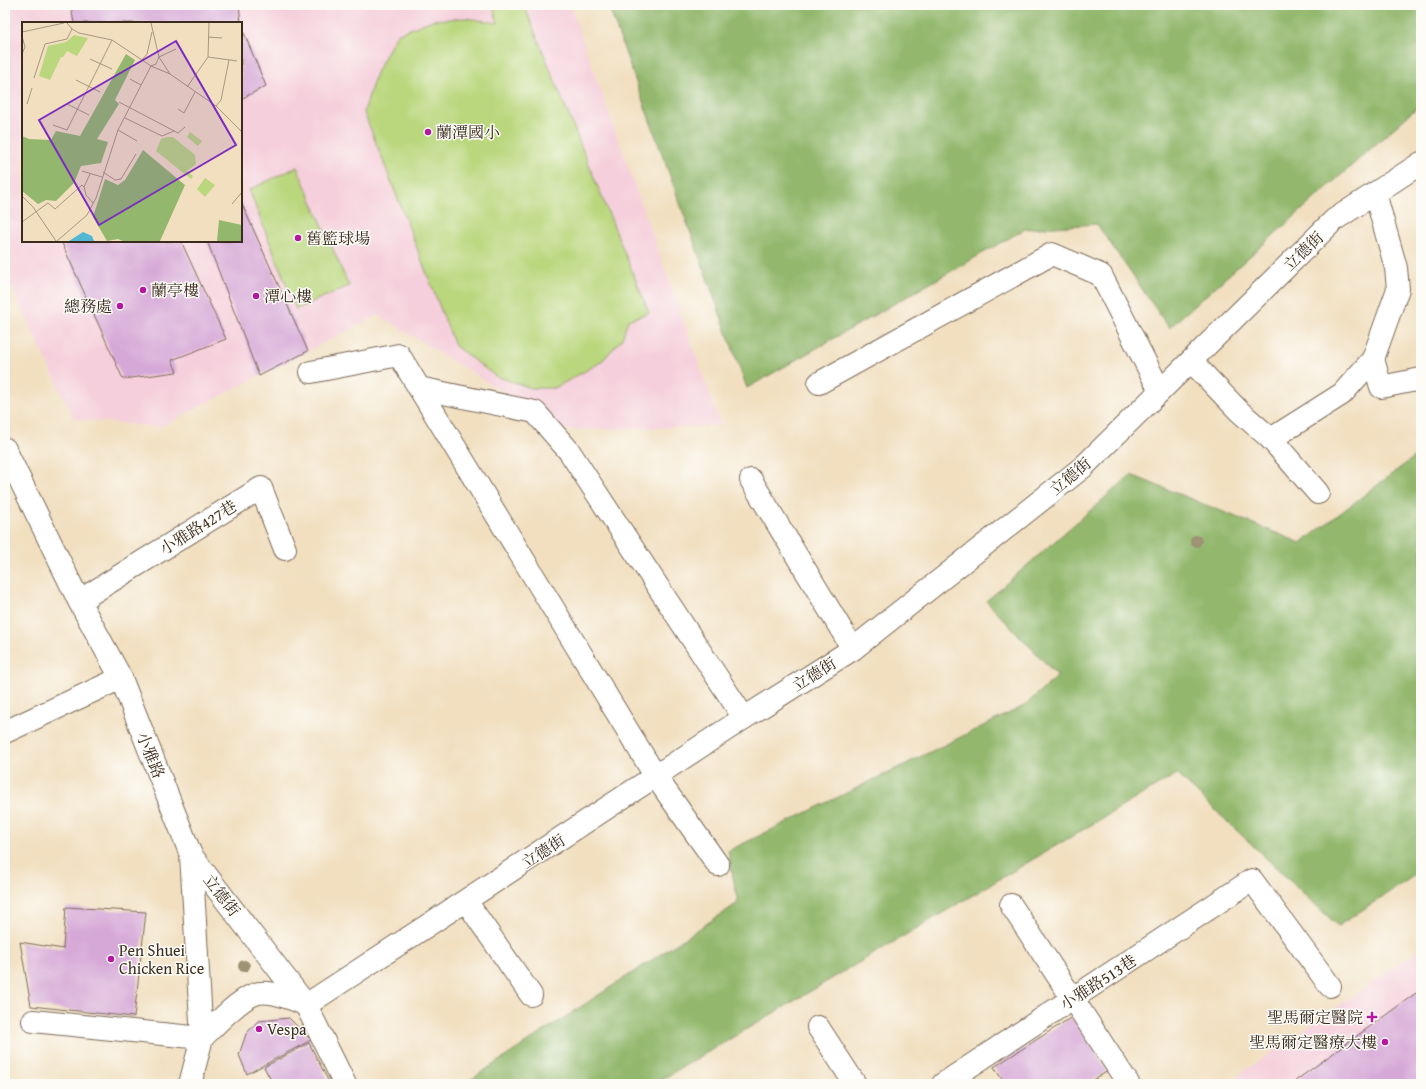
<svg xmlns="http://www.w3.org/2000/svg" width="1426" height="1089" font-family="'Gentium Book Plus','Noto Serif TC',serif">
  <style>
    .built { fill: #f5cfdb; fill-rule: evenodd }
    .green { fill: #bad77e; stroke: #7a804e }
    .forest { fill: #93b86d; stroke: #677146 }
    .building { fill: #d6a8d7 }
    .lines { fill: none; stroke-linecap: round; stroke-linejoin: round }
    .minor-casing { stroke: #7b6957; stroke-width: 24 }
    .minor { stroke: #fff; stroke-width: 22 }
    .tree { fill: #9e9374 }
    .poi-dot { fill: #b5179e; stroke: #fdfcf7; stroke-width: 1.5 }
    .labels { text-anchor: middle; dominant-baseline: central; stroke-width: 3; stroke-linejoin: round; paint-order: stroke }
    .poi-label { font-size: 16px; fill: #3b2a1e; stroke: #fdfcf7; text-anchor: start }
    .street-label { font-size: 16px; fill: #3b2a1e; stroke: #fdfcf7 }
    .inset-road { fill: none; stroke: #a8977f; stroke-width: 1 }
    .view { fill: #7b2cbf; fill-opacity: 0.15; stroke: #7b2cbf; stroke-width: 2 }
    .inset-edge { fill: none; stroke: #3b2a1e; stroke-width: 2 }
  </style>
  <rect width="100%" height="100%" fill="#fdfcf7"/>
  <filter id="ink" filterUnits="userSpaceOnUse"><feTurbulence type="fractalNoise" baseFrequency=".025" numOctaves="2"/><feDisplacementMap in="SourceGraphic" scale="8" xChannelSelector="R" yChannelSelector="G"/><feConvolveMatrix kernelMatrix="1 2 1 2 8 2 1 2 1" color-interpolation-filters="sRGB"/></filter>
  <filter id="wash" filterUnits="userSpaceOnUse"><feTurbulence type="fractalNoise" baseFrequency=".012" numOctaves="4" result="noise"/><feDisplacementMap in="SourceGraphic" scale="16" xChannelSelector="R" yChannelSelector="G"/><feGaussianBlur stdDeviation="0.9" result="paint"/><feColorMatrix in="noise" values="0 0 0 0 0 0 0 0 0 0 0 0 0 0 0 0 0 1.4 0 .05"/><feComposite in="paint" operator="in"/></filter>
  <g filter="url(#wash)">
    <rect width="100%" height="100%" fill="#f1dfc0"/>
    <g class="built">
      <path d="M5 5H570L721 426 565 430 378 315 160 427 74 419 5 273ZM23 23H241V241H23Z"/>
      <path d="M1421 949V1084H1226Z"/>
    </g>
    <g class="green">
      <path d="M492 5H524L649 313 628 320 622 339 601 362 555 388H531L495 376 455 346 364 112 376 73 397 34 433 20 465 18 498 23Z"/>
      <path d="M297 167 349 286 296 309 249 190Z"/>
    </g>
    <g class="forest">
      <path d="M608 5H1421V104L1169 328 1097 224 1025 229 747 388Z"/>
      <path d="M1421 452V875L1418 873 1338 926 1177 774 654 1084H464L738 903 728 851 1024 706 1058 676 986 601 1131 475 1301 543Z"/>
    </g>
    <g id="blocks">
      <g class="building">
        <path d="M72 5H239L241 23H74L72 12Z"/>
        <path d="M241 26 266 86 241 99Z"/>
        <path d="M241 202 308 351 259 376 207 241H241Z"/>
        <path d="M61 241H181L226 339 172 360 177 372 123 379Z"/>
        <path d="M66 907 146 912 134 1017 31 1006 20 942 63 949Z"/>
        <path d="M1416 993 1421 999V1084H1291Z"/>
        <path d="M1072 1017 1108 1071 1087 1084H1005L994 1067Z"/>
        <path d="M289 1018 311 1040 247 1074 239 1055 246 1034 258 1021Z"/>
        <path d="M309 1043 330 1084H273L264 1067Z"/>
      </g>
    </g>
  </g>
  <g filter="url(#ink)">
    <use href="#blocks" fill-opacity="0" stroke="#7b6957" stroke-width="1"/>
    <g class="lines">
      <g class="minor-casing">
        <g id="minor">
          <path d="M1373 359 1398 289 1396 268 1375 193"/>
          <path d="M1191 361 1239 411 1271 439 1318 493"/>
          <path d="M311 372 399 355 656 777 718 865"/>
          <path d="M819 383 1052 254 1101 275 1160 391"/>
          <path d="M419 388 535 412 569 451 744 718"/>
          <path d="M1271 439 1342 394 1373 359 1381 387 1421 379"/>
          <path d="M5 449 79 601 121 678 191 855 202 1038 190 1084"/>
          <path d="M751 480 853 649"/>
          <path d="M79 601 261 488 285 549"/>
          <path d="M5 732 121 678"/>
          <path d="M191 855 306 1005 744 718 853 649 1083 467 1334 220 1421 163"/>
          <path d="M466 901 531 995"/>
          <path d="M1011 905 1128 1083"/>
          <path d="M33 1021 202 1038C215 1025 238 1000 255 994 268 989 294 999 306 1005L345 1084"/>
          <path d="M818 1027 855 1084"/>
          <path d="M943 1084 1252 880 1330 986"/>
        </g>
      </g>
      <use href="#minor" class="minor"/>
    </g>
    <g class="tree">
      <circle cx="1196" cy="541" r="6"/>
      <circle cx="244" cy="966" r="6"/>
    </g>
  </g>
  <g class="poi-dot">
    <circle cx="428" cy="132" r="4"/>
    <circle cx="298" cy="238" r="4"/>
    <circle cx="143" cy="290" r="4"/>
    <circle cx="256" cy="296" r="4"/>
    <circle cx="120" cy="306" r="4"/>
    <circle cx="111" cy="959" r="4"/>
    <path d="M1370 1011h4v4h4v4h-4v4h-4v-4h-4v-4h4z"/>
    <circle cx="259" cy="1029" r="4"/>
    <circle cx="1385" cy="1042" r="4"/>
  </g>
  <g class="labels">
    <g class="poi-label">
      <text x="436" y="132">蘭潭國小</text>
      <text x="306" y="238">舊籃球場</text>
      <text x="151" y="290">蘭亭樓</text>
      <text x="264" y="296">潭心樓</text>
      <text x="112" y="306" text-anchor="end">總務處</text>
      <text x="119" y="950">Pen Shuei<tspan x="119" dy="18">Chicken Rice</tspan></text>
      <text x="1363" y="1017" text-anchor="end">聖馬爾定醫院</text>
      <text x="267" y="1029">Vespa</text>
      <text x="1377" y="1042" text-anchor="end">聖馬爾定醫療大樓</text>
    </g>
    <g class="street-label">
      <text transform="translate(1303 251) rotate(-44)">立德街</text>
      <text transform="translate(1070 476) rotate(-40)">立德街</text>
      <text transform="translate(198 527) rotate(-32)">小雅路427巷</text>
      <text transform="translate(814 674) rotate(-32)">立德街</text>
      <text transform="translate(151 755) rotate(68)">小雅路</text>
      <text transform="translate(543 851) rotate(-33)">立德街</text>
      <text transform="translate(222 895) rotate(52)">立德街</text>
      <text transform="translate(1098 982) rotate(-33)">小雅路513巷</text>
    </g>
  </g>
  <g transform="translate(22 22)">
    <rect width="220" height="220" fill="#f1dfc0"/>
    <path d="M52 13 66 16 55 34 45 29 41 35H39L28 58 17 54 26 24 44 20ZM168 110 180 119 176 124 165 115ZM146 115H151L173 133 174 142 165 149 171 154 169 157 134 129 139 117ZM183 156 193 163 183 175 175 167Z" fill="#bad77e"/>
    <path d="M104 32 113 38 93 78 97 82 75 117 86 120 79 141 59 144 52 161 34 179 24 178 16 182 0 169V114L7 117 29 118 34 109 58 114ZM121 128 163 163 138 219H101L96 217 85 219 71 195 83 157 96 163 103 158ZM197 198 220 203V219H195Z" fill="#93b86d"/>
    <path d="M61 210 70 214 72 219H47Z" fill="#52b8d1"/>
    <path class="inset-road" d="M45 1 50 7 57 11 90 18 129 44 134 42 137 35 154 27M129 1 137 35 148 52 194 84 220 110M0 10 42 1M0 14 3 25 0 32M186 15 200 16M186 35 215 39M68 37 90 47M120 38 125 32 130 10M12 56 23 22 45 17 50 7M108 57 119 63M54 58 78 70M165 65 186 35 187 1M97 80 156 111 163 105M5 82 10 66M45 82 67 93M194 84 199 78 207 38M156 87 162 91 173 70M103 96 140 114 152 109M31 103 45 108 90 18M96 108 115 119M60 149 80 155M81 150 93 158 99 157 114 132M62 165 64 173 71 181M0 174 11 185 34 219M210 182 220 170M0 200 26 181 33 187 60 163 62 165 68 152M35 219 65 193 74 176 96 108 129 44 148 52"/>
    <path class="view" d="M154 19 214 123 77 203 17 98Z"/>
    <rect width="220" height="220" class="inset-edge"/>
  </g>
  <rect width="1426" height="1089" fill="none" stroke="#fdfcf7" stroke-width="20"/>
</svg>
